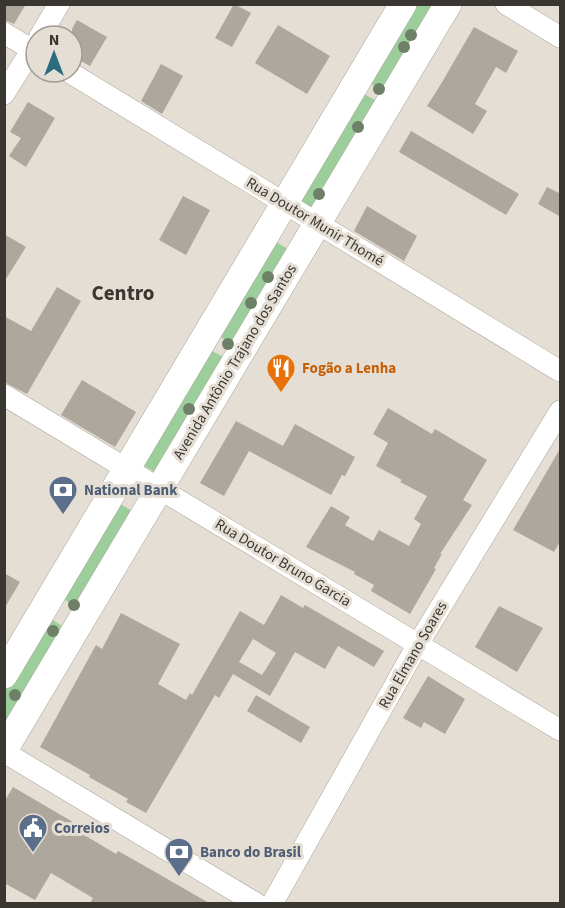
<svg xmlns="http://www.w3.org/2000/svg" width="565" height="908" font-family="'Source Sans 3',sans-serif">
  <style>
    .green { fill: #9bce9a }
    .building { fill: #ada79d; fill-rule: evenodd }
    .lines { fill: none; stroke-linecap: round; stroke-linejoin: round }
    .minor-casing { stroke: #ada79d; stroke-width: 22 }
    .major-casing { stroke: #ada79d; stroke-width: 28 }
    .minor { stroke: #fff; stroke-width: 21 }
    .major { stroke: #fff; stroke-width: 27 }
    .tree { fill: #6e8168 }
    .labels { text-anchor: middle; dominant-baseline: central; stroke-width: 6; stroke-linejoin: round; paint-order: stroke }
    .street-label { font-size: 15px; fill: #3a3733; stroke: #e5ded4 }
    .food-label { font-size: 15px; font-weight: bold; fill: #c56008; stroke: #e5ded4; text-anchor: start }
    .service-label { font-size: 15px; font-weight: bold; fill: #4e5e75; stroke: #e5ded4; text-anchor: start }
    .district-label { font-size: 21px; font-weight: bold; fill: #3a3733; stroke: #e5ded4 }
  </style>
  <rect width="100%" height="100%" fill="#e5ded4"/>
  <g class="green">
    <path d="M413 5H440L385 93 365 80Z"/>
    <path d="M359 91 380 103 316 212 295 200Z"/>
    <path d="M271 239 293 252 235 346 214 333Z"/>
    <path d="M203 346 225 358 158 474 136 461Z"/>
    <path d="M113 500 134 512 78 608 57 595Z"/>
    <path d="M48 617 67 629 4 729V689Z"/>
  </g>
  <g class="building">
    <path d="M4 4H26L14 24 4 20Z"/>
    <path d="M234 4 251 13 232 47 215 38Z"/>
    <path d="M77 20 107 37 90 66 72 56V29Z"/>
    <path d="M278 25 330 56 307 94 255 63Z"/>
    <path d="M474 27 518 51 506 73 496 67 475 104 487 111 473 134 427 106 441 84Z"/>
    <path d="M161 64 183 76 162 114 141 101Z"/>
    <path d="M28 102 55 118 26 167 9 156 21 138 10 132Z"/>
    <path d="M411 131 519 194 506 215 399 152Z"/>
    <path d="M547 187 561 194V217L538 204Z"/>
    <path d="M183 196 210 210 186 255 159 240Z"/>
    <path d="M367 206 417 236 404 261 354 231Z"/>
    <path d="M4 234 26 247 4 282Z"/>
    <path d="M57 287 81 301 27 394 4 382V316L31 331Z"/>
    <path d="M82 380 136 412 115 447 61 415Z"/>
    <path d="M388 408 432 434 435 429 487 460 463 500 472 505 440 554H442L434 568 436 569 410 614 371 591 374 585 354 574 355 572 306 547 331 506 350 517 345 525 373 541 379 530 409 546 421 524 414 519 427 496 400 482 402 480 376 466 388 443 373 434Z"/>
    <path d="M236 421 283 446 295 424 355 457 345 476 342 475 331 495 249 451 224 496 200 483Z"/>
    <path d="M561 447V540L554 552 513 530Z"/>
    <path d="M4 573 20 582 4 609Z"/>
    <path d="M281 595 303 608 305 605 384 651 374 667 338 646 325 669 295 652 270 696 233 674 219 698 215 695 146 813 126 802 128 799 89 777 90 775 40 747 96 645 102 649 121 613 180 644 158 684 186 700 190 693 192 695 240 611 264 625ZM253 639 276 653 262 675 239 662Z"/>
    <path d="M499 606 543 628 517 672 475 647Z"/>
    <path d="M428 676 465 699 445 734 424 722 421 728 403 718Z"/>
    <path d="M256 695 310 727 301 743 247 711Z"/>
    <path d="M13 787 78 825 76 830 116 854 118 851 150 869 209 903H90L93 898 51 873 35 900 4 883V802Z"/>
  </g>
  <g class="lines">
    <g class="minor-casing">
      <g id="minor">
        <path d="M506 4 560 37"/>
        <path d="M4 33 36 52"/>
        <path d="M40 36 59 4"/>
        <path d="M69 72 560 371"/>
        <path d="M4 94 36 43"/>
        <path d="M4 395 560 730"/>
        <path d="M4 752 257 904"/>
        <path d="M272 904 418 644 560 411"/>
      </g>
    </g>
    <g class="major-casing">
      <g id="major">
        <path d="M4 675 403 4"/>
        <path d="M4 750 448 4"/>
      </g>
    </g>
    <use href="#minor" class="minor"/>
    <use href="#major" class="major"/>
  </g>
  <g class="tree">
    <circle cx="411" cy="35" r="6"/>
    <circle cx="404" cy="47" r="6"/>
    <circle cx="379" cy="89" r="6"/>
    <circle cx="358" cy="127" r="6"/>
    <circle cx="319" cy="194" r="6"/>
    <circle cx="268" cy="277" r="6"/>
    <circle cx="251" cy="303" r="6"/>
    <circle cx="228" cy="344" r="6"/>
    <circle cx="189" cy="409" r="6"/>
    <circle cx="74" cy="605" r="6"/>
    <circle cx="53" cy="631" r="6"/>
    <circle cx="15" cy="695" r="6"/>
  </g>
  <defs>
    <g id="restaurant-pin" transform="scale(1.5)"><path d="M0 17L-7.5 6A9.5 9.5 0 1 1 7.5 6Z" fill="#e8710a" stroke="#e5ded4"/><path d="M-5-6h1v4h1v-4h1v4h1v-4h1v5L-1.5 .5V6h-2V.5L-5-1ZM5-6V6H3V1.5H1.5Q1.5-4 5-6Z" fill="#fff"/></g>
    <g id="bank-pin" transform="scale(1.5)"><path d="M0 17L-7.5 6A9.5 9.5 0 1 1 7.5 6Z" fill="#5c6f8a" stroke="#e5ded4"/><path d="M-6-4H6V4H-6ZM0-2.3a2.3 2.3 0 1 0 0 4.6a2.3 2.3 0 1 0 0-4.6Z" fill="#fff"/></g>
    <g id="civic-pin" transform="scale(1.5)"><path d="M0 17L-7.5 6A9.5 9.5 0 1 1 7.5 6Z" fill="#5c6f8a" stroke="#e5ded4"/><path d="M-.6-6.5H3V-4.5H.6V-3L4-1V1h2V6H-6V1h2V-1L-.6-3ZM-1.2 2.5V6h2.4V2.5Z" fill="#fff"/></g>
  </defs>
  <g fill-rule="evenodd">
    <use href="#restaurant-pin" x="281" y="368"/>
    <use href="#bank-pin" x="63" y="490"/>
    <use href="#civic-pin" x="33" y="828"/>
    <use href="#bank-pin" x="179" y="852"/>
  </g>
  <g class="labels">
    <g class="street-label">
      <text transform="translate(315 222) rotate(31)">Rua Doutor Munir Thomé</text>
      <text transform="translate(235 362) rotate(-59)">Avenida Antônio Trajano dos Santos</text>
      <text transform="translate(283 563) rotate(31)">Rua Doutor Bruno Garcia</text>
      <text transform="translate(413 655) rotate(-60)">Rua Elmano Soares</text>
    </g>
    <g class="food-label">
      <text x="302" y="368">Fogão a Lenha</text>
    </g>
    <g class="service-label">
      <text x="84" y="490">National Bank</text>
      <text x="54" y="828">Correios</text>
      <text x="200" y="852">Banco do Brasil</text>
    </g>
    <g class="district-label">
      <text x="123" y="293">Centro</text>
    </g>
  </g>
  <rect width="565" height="908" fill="none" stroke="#3a3733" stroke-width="12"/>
  <g transform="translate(54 54)"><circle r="28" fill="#e5ded4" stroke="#a19b94" stroke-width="1.5"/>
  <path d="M0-4.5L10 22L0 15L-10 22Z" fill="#296d7e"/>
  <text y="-9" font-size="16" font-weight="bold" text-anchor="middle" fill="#3a3733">N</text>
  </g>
</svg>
